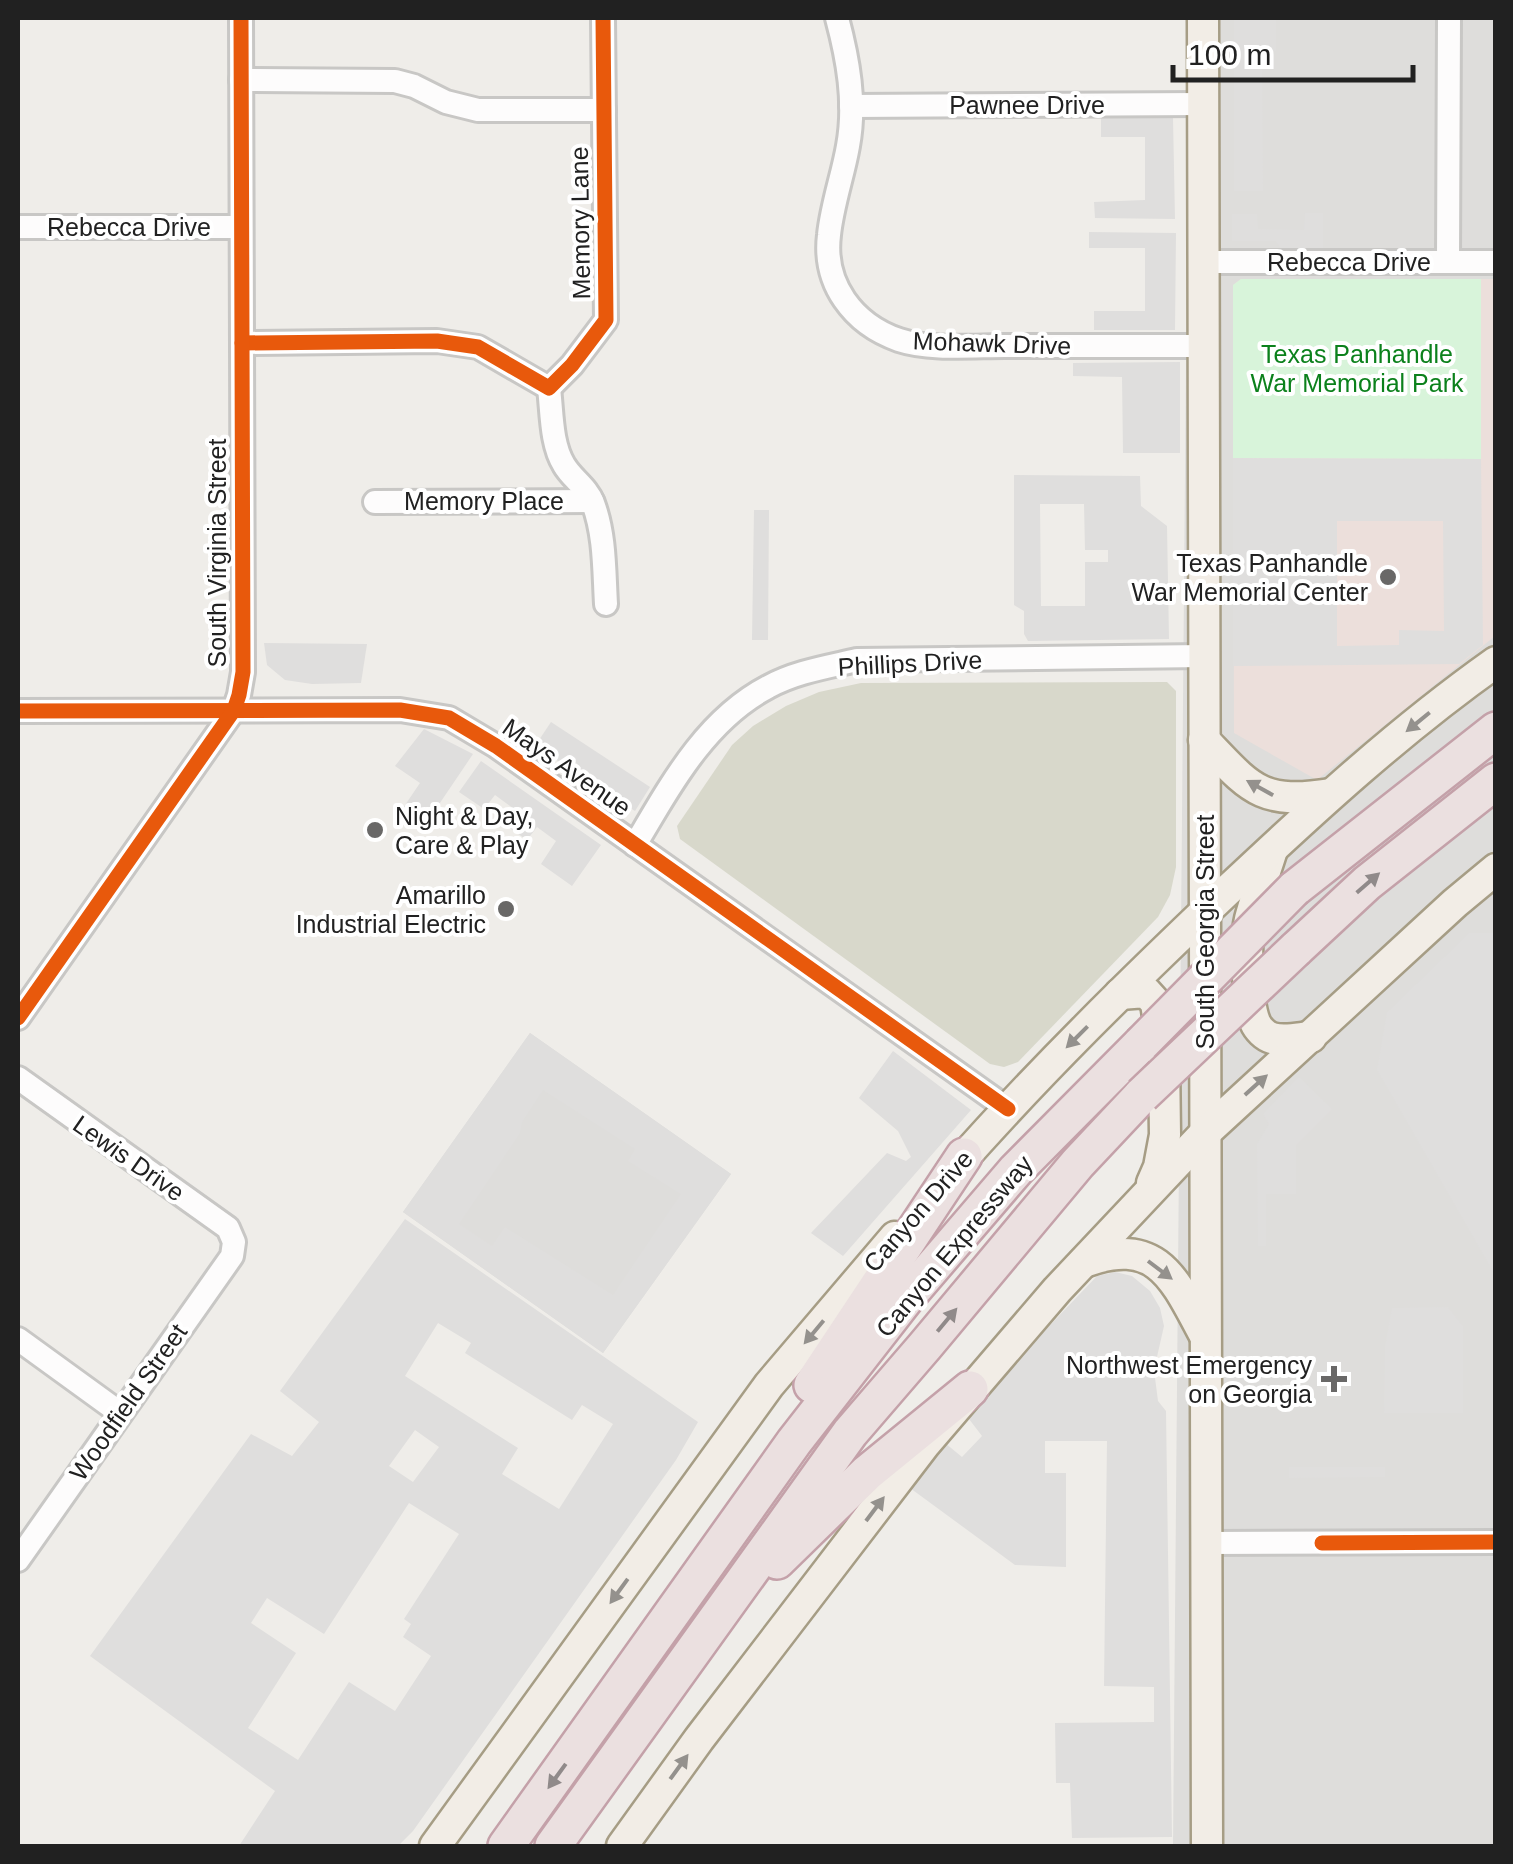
<svg xmlns="http://www.w3.org/2000/svg" width="1513" height="1864" font-family="Arial,sans-serif">
  <style>
    .residential { fill: #dedddb }
    .commercial { fill: #ecdfdb }
    .construction { fill: #d8d8cb }
    .park { fill: #d8f4da }
    .parking { fill: #dfdedd; fill-rule: evenodd }
    .lines { fill: none; stroke-linecap: round; stroke-linejoin: round }
    .minor-casing { stroke: #c8c7c5; stroke-width: 28 }
    .major-casing { stroke: #a69d85; stroke-width: 35 }
    .highway-casing { stroke: #c4a1a9; stroke-width: 40 }
    .minor { stroke: #fdfcfc; stroke-width: 22 }
    .major { stroke: #f2ede6; stroke-width: 30 }
    .highway { stroke: #ebe0e0; stroke-width: 35 }
    .highway-bridge-casing { stroke: #c4a1a9; stroke-width: 40; stroke-linecap: butt }
    .highway-bridge { stroke: #ebe0e0; stroke-width: 35 }
    .cycleway-casing { stroke: #fff; stroke-width: 21 }
    .cycleway { stroke: #e8590c; stroke-width: 15 }
    .oneway { fill: #94918d }
    .oneway2 { fill: #908a8a }
    .poi-dot { fill: #696867; stroke: #fff; stroke-width: 4 }
    .labels { text-anchor: middle; dominant-baseline: central; stroke-width: 8; stroke-linejoin: round; paint-order: stroke }
    .street-label { font-size: 25px; fill: #212121; stroke: #fff }
    .park-label { font-size: 25px; fill: #0c811c; stroke: #fff }
    .poi-label { font-size: 25px; fill: #212121; stroke: #fff; text-anchor: end }
  </style>
  <rect width="100%" height="100%" fill="#efede9"/>
  <g class="residential">
    <path d="M1189 18H1495V1846H1173Z"/>
    <path d="M530 1033 731 1174 603 1353 403 1212Z"/>
  </g>
  <path class="commercial" d="M1241 279H1495V636L1317 780 1234 733 1233 285Z"/>
  <path class="construction" d="M1167 682 1176 691V867L1170 895 1158 917 1018 1062 1004 1067 990 1064 680 839 677 826 732 745 753 726 786 706 819 692 861 683Z"/>
  <path class="park" d="M1241 279H1481V459L1233 458V285Z"/>
  <g class="parking">
    <path d="M1234 18H1276V51L1262 52 1263 191H1234Z"/>
    <path d="M1101 118H1173L1175 219 1095 218 1094 202 1145 200V137H1101Z"/>
    <path d="M1305 213H1323V249H1281L1276 241H1232V214H1257L1258 229 1304 230Z"/>
    <path d="M1089 232 1176 233 1175 330H1094V311H1145V248H1089Z"/>
    <path d="M1180 362V453H1123L1122 377 1073 376V363Z"/>
    <path d="M1233 458 1481 459 1483 645 1459 664 1233 666ZM1337 521H1443L1444 631 1399 630V645L1337 646Z"/>
    <path d="M1014 475 1140 476 1141 506 1167 526 1169 639 1028 641 1024 634V611L1014 605ZM1040 504H1084L1085 550H1108V562H1085V606H1041Z"/>
    <path d="M754 510H769L768 640H752Z"/>
    <path d="M264 643 367 644 361 683 312 684 285 680 267 665Z"/>
    <path d="M551 722 650 787 635 811 535 746Z"/>
    <path d="M424 729 473 754 423 828 401 811 420 783 395 766Z"/>
    <path d="M481 761 601 845 572 886 541 864 556 841 537 827 527 840 508 827 518 812 495 795 484 809 459 792Z"/>
    <path d="M1469 933H1495V1275L1377 1070 1387 1012Z"/>
    <path d="M530 1033 731 1174 603 1353 403 1212ZM543 1090 635 1149 628 1161 681 1194 613 1295 505 1227 492 1246 459 1224 520 1133 522 1122Z"/>
    <path d="M893 1051 971 1110 843 1256 811 1233 887 1153 906 1161 911 1157 898 1131 859 1098Z"/>
    <path d="M1299 1077 1332 1109 1296 1145V1194H1266V1246H1258L1257 1144 1269 1124 1263 1114Z"/>
    <path d="M405 1219 698 1422 676 1460 413 1831 398 1846H239L275 1791 90 1656 251 1434 292 1456 319 1422 280 1391ZM438 1323 471 1343 465 1353 572 1420 582 1405 613 1424 559 1509 502 1474 518 1448 405 1376ZM415 1430 439 1447 413 1482 389 1466ZM409 1503 459 1534 404 1619 411 1624 403 1637 431 1656 395 1711 349 1682 298 1760 248 1728 296 1653 251 1623 267 1598 324 1634Z"/>
    <path d="M1115 1272 1132 1276 1150 1291 1160 1308 1164 1326 1154 1370 1158 1401 1166 1411 1172 1837 1072 1838 1070 1783H1056L1055 1723 1154 1722V1687L1104 1686 1107 1441H1045V1473H1066V1567L1015 1565 910 1488 945 1443 962 1457 982 1436 969 1419 1013 1364 1097 1276Z"/>
    <path d="M1448 1307 1463 1326V1413H1384L1385 1346 1392 1308Z"/>
    <path d="M1289 1467H1385V1477L1289 1478Z"/>
  </g>
  <g class="lines">
    <g class="minor-casing">
      <g id="minor">
        <path d="M837 18C848 59 856 103 848 146 843 175 832 205 829 235 823 284 853 324 899 340 929 350 973 346 1005 346 1071 346 1137 346 1203 346"/>
        <path d="M241 80 395 81 414 86 446 102 478 110H604"/>
        <path d="M851 106 1203 104"/>
        <path d="M18 227H241"/>
        <path d="M1203 262H1496"/>
        <path d="M1448 262 1449 18"/>
        <path d="M242 343 437 341 478 347 549 388 572 365 606 320 603 18"/>
        <path d="M549 388C552 413 551 444 564 465 572 479 587 487 593 503 605 535 604 570 606 604"/>
        <path d="M375 502 592 501"/>
        <path d="M18 711 400 710 449 718 496 746 1008 1109"/>
        <path d="M635 845C670 786 705 720 768 687 795 672 827 667 857 660L1204 656"/>
        <path d="M18 1018 234 710 239 695 243 672 241 18"/>
        <path d="M18 1078 228 1228 234 1242 232 1256 18 1560"/>
        <path d="M18 1339 120 1413"/>
        <path d="M1206 1543 1496 1542"/>
      </g>
    </g>
    <g class="major-casing">
      <g id="major">
        <path d="M1203 18 1207 1846"/>
        <path d="M1204 740C1251 789 1260 805 1331 794"/>
        <path d="M1272 850C1265 873 1256 896 1250 919 1245 939 1247 1003 1255 1022 1258 1029 1265 1036 1272 1038 1284 1042 1299 1038 1311 1037"/>
        <path d="M1120 994 1146 992 1156 1003 1164 1058 1165 1135 1159 1167 1152 1183"/>
        <path d="M951 1172C1038 1073 1133 980 1229 889 1314 809 1400 730 1496 662"/>
        <path d="M1084 1262C1157 1235 1174 1278 1204 1334"/>
        <path d="M435 1846 769 1385 895 1237"/>
        <path d="M622 1846 699 1739 925 1444 1057 1290 1205 1133 1455 903 1496 869"/>
      </g>
    </g>
    <g class="highway-casing">
      <g id="highway">
        <path d="M1294 889 1496 730"/>
        <path d="M1296 949 1367 883 1496 781"/>
        <path d="M812 1385 964 1156"/>
        <path d="M777 1561 867 1473 970 1389"/>
        <path d="M506 1846 794 1442 907 1297 1016 1170 1141 1044"/>
        <path d="M553 1846 850 1433 925 1346 1078 1163 1142 1095"/>
      </g>
    </g>
    <use href="#minor" class="minor"/>
    <use href="#major" class="major"/>
    <use href="#highway" class="highway"/>
    <g class="highway-bridge-casing">
      <g id="highway-bridge">
        <path d="M1141 1044 1294 889"/>
        <path d="M1142 1095 1296 949"/>
      </g>
    </g>
    <use href="#highway-bridge" class="highway-bridge"/>
    <g class="cycleway-casing">
      <g id="cycleway">
        <path d="M242 343 437 341 478 347 549 388 572 365 606 320 603 18"/>
        <path d="M18 711 400 710 449 718 496 746 1008 1109"/>
        <path d="M18 1018 234 710 239 695 243 672 241 18"/>
        <path d="M1322 1543 1496 1542"/>
      </g>
    </g>
    <use href="#cycleway" class="cycleway"/>
  </g>
  <defs><path id="oneway-solid" d="M-6-.8H1V-3.2L6.5 0L1 3.2V.8H-6Z" transform="scale(2.5)"/></defs>
  <g class="oneway">
    <use href="#oneway-solid" transform="translate(1418 722) rotate(141)"/>
    <use href="#oneway-solid" transform="translate(1260 788) rotate(-151)"/>
    <use href="#oneway-solid" transform="translate(1077 1037) rotate(135)"/>
    <use href="#oneway-solid" transform="translate(1256 1085) rotate(-42)"/>
    <use href="#oneway-solid" transform="translate(1160 1270) rotate(37)"/>
    <use href="#oneway-solid" transform="translate(814 1332) rotate(130)"/>
    <use href="#oneway-solid" transform="translate(875 1509) rotate(-53)"/>
    <use href="#oneway-solid" transform="translate(619 1591) rotate(126)"/>
    <use href="#oneway-solid" transform="translate(679 1767) rotate(-54)"/>
  </g>
  <g class="oneway2">
    <use href="#oneway-solid" transform="translate(1368 883) rotate(-41)"/>
    <use href="#oneway-solid" transform="translate(947 1320) rotate(-50)"/>
    <use href="#oneway-solid" transform="translate(557 1776) rotate(126)"/>
  </g>
  <g class="poi-dot">
    <circle cx="1388" cy="577" r="10"/>
    <circle cx="375" cy="830" r="10"/>
    <circle cx="506" cy="909" r="10"/>
    <path d="M1329 1364h10v10h10v10h-10v10h-10v-10h-10v-10h10z"/>
  </g>
  <g class="labels">
    <g class="street-label">
      <text x="1027" y="105">Pawnee Drive</text>
      <text transform="translate(580 223) rotate(-91)">Memory Lane</text>
      <text x="129" y="227">Rebecca Drive</text>
      <text x="1349" y="262">Rebecca Drive</text>
      <text transform="translate(992 343) rotate(2)">Mohawk Drive</text>
      <text x="484" y="501">Memory Place</text>
      <text transform="translate(217 553) rotate(-90)">South Virginia Street</text>
      <text transform="translate(910 663) rotate(-3)">Phillips Drive</text>
      <text transform="translate(567 767) rotate(35)">Mays Avenue</text>
      <text transform="translate(1205 932) rotate(-90)">South Georgia Street</text>
      <text transform="translate(129 1158) rotate(35)">Lewis Drive</text>
      <text transform="translate(918 1211) rotate(-49)">Canyon Drive</text>
      <text transform="translate(954 1246) rotate(-50)">Canyon Expressway</text>
      <text transform="translate(128 1402) rotate(-55)">Woodfield Street</text>
    </g>
    <g class="park-label">
      <text x="1357" y="354">Texas Panhandle<tspan x="1357" dy="29">War Memorial Park</tspan></text>
    </g>
    <g class="poi-label">
      <text x="1368" y="563">Texas Panhandle<tspan x="1368" dy="29">War Memorial Center</tspan></text>
      <text x="395" y="816" text-anchor="start">Night &amp; Day,<tspan x="395" dy="29">Care &amp; Play</tspan></text>
      <text x="486" y="895">Amarillo<tspan x="486" dy="29">Industrial Electric</tspan></text>
      <text x="1312" y="1365">Northwest Emergency<tspan x="1312" dy="29">on Georgia</tspan></text>
    </g>
  </g>
  <rect width="1513" height="1864" fill="none" stroke="#212121" stroke-width="40"/>
  <path d="M1173 65v15h240v-15" fill="none" stroke="#212121" stroke-width="5"/>
  <text x="1188" y="65" font-size="30" fill="#212121" stroke="#ffffff" stroke-width="8" paint-order="stroke">100 m</text>
</svg>
